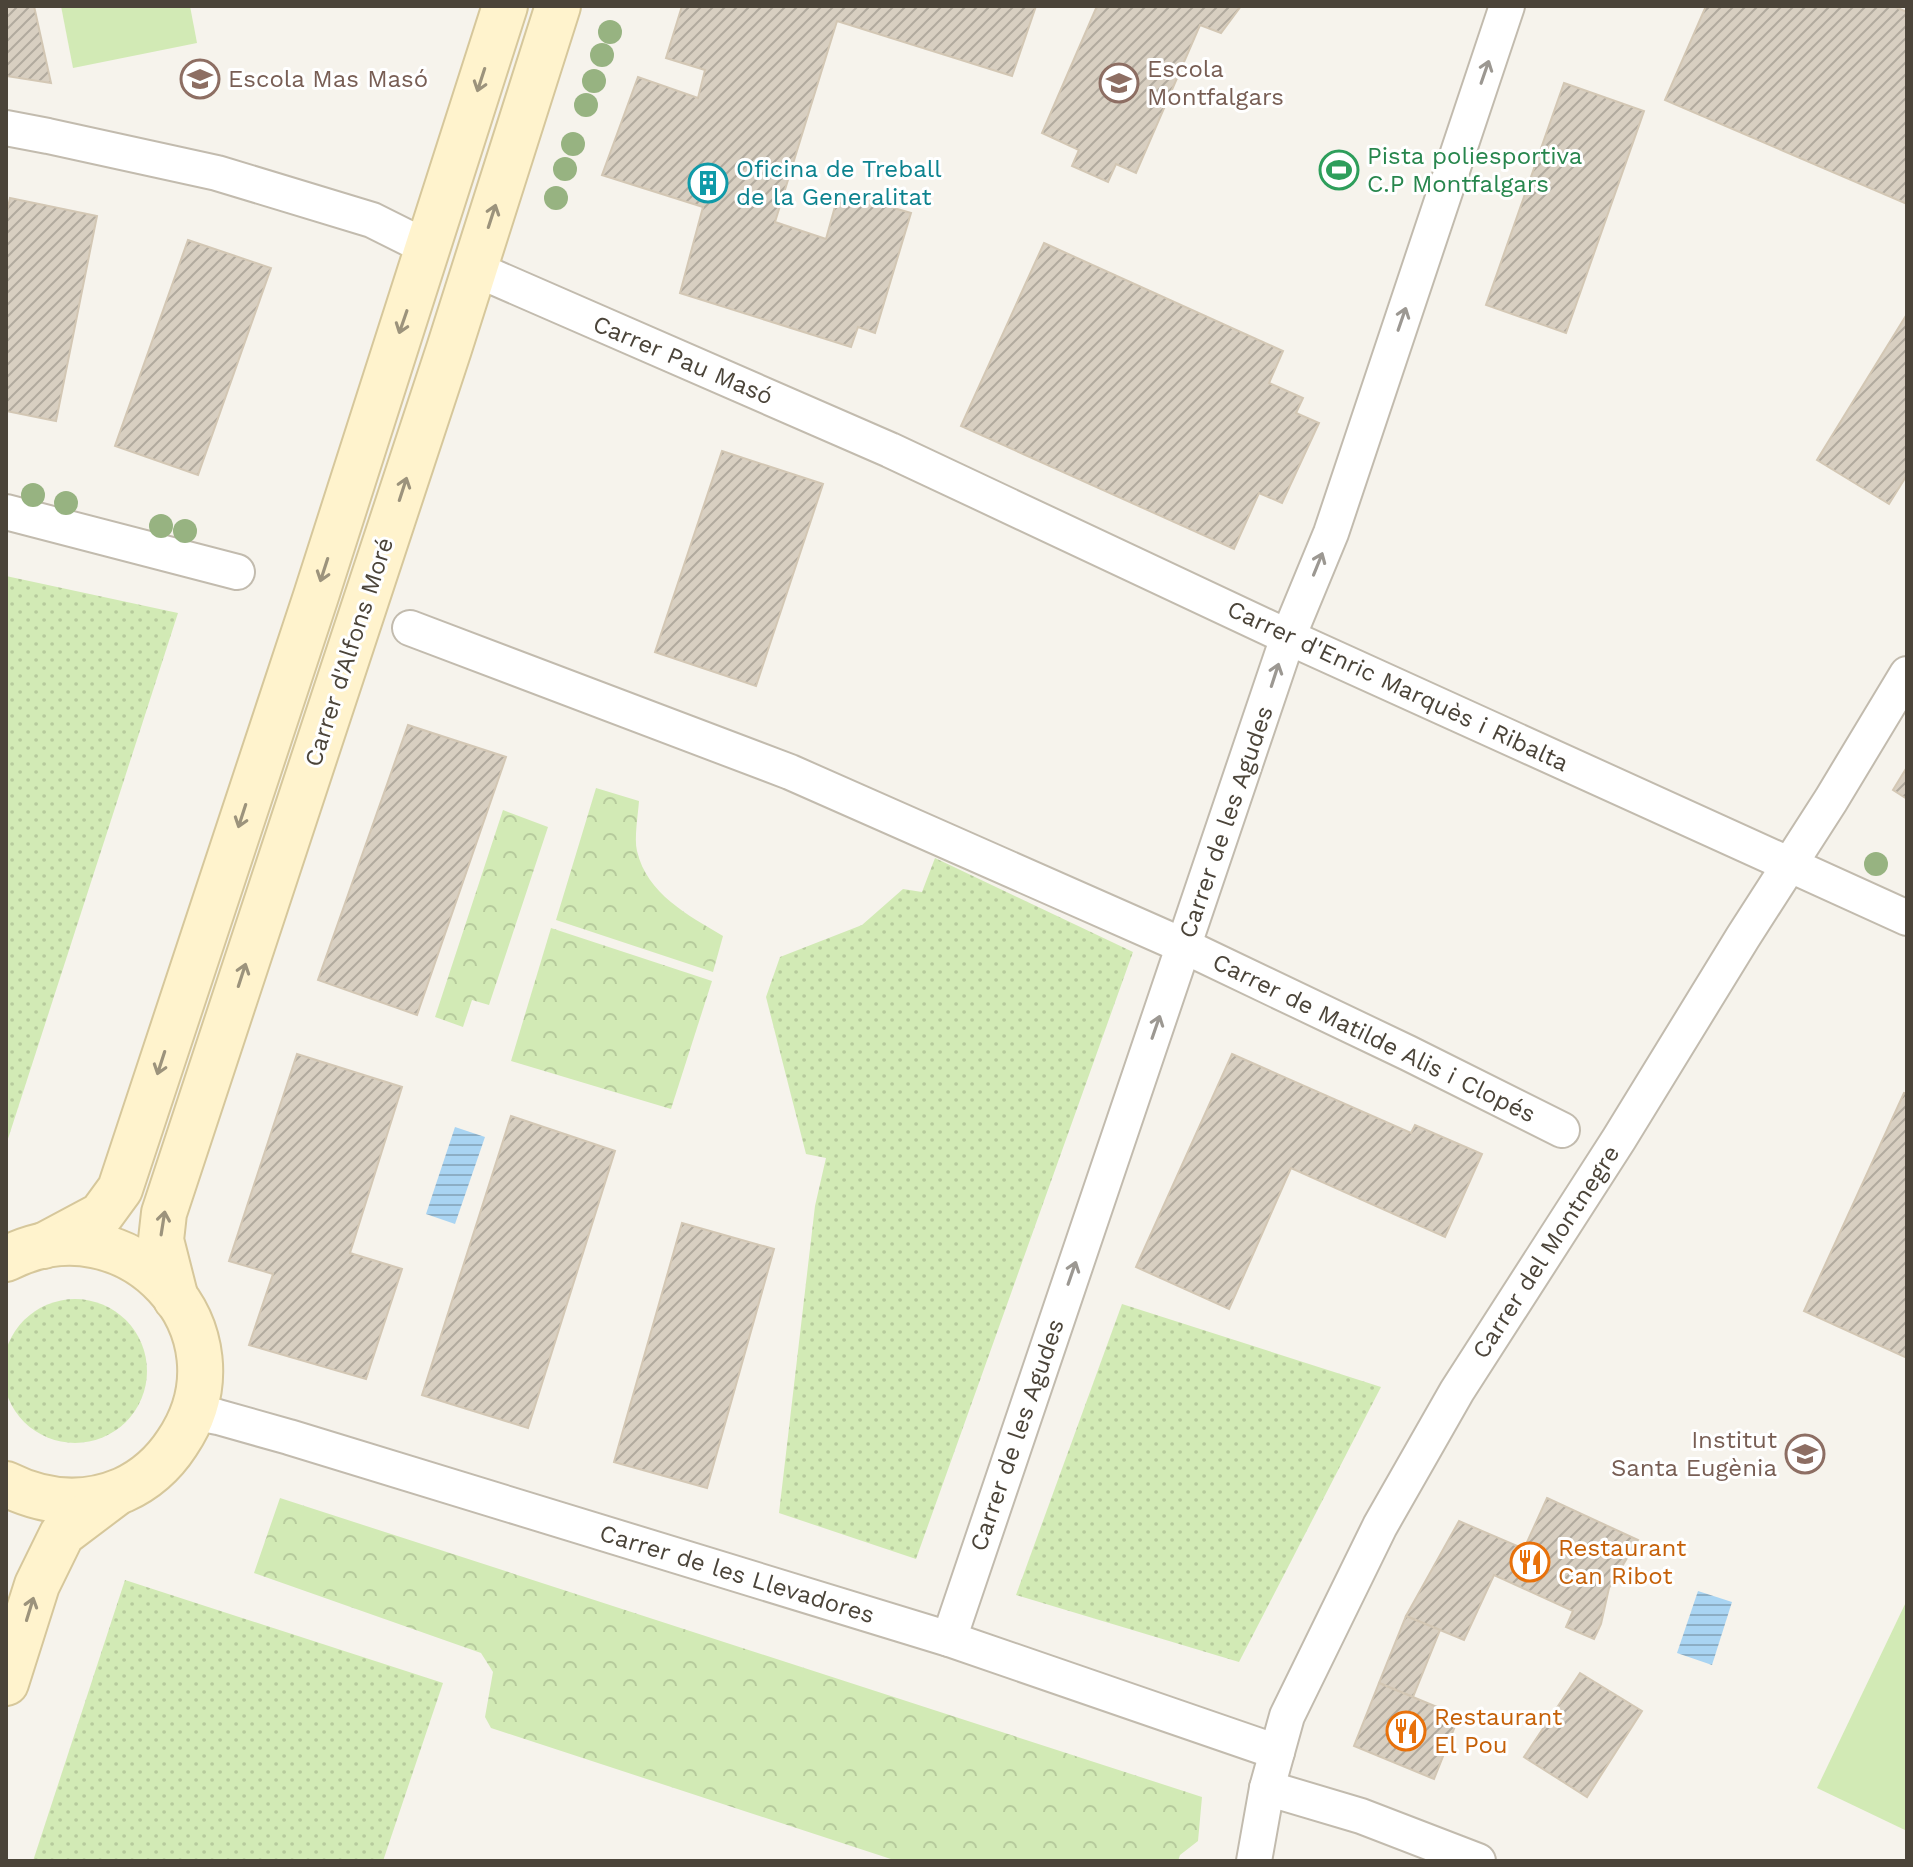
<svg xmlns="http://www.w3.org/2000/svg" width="1913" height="1867" font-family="'Work Sans',sans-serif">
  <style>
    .grass { fill: url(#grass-dots) }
    .park { fill: url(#park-crowns) }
    .pitch { fill: #d2eab5 }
    .water { fill: url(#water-rules) }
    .building { fill: url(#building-hatch); stroke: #d3c7b4; stroke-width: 2 }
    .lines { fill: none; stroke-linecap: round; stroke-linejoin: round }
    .street-casing { stroke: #c2bbae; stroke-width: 38 }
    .secondary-casing { stroke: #d6c79b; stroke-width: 48 }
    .street { stroke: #fff; stroke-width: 34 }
    .secondary { stroke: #fff3cd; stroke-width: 44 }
    .tree { fill: #97b381 }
    .oneway { stroke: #9c9892 }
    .oneway2 { stroke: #9c937c }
    .labels { text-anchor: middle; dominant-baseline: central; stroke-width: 6; stroke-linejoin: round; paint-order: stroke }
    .education-label { font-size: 24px; fill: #785e54; stroke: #fff; text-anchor: start }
    .leisure-label { font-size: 24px; fill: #27864d; stroke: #fff; text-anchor: start }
    .culture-label { font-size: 24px; fill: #0d838f; stroke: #fff; text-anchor: start }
    .street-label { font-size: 24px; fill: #4b4439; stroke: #fff }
    .food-label { font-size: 24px; fill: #c56008; stroke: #fff; text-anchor: start }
  </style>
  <defs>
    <pattern id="grass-dots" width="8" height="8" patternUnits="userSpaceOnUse" patternTransform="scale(2)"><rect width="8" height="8" fill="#d2eab5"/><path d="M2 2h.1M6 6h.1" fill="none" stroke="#b6ca9c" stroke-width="1.8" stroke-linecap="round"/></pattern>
    <pattern id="park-crowns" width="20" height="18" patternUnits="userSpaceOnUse" patternTransform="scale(2)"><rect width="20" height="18" fill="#d2eab5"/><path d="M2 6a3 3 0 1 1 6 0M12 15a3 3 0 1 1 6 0" fill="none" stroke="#b6ca9c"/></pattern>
    <pattern id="water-rules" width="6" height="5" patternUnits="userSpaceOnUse" patternTransform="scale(2)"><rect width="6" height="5" fill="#a9d4f2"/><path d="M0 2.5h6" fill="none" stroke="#8caec5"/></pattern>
    <pattern id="building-hatch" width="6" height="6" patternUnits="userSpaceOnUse" patternTransform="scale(2)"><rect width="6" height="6" fill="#d8cfc1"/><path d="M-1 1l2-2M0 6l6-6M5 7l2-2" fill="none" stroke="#b1aa9e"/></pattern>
  </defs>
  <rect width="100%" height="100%" fill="#f6f3ec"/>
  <g class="grass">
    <path d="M6 576 178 613 6 1145Z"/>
    <path d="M935 858 1133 952 916 1559 779 1513 815 1206 826 1158 806 1154 766 997 780 957 862 925 903 889 922 892Z"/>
    <circle cx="75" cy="1371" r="72"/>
    <path d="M1122 1304 1381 1387 1239 1662 1016 1595Z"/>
    <path d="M125 1580 443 1683 383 1861H33Z"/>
  </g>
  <g class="park">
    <path d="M596 788 639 801C638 815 634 838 637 851 647 894 688 915 723 936L713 972 556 920Z"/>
    <path d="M503 810 548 827 489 1005 472 1000 463 1027 435 1017Z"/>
    <path d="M551 928 712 981 671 1109 511 1061Z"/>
    <path d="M280 1498 1202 1797 1198 1841 1180 1855 1178 1861H897L491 1728 485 1717 493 1672 481 1653 254 1573Z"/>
  </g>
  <g class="pitch">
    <path d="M61 6H190L197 43 73 68Z"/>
    <path d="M1907 1600V1831L1817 1788Z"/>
  </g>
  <g class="water">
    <path d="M455 1127 485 1137 455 1224 426 1214Z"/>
    <path d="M1698 1591 1732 1602 1712 1665 1677 1653Z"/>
  </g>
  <g class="building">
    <path d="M6 6H34L51 83 6 76Z"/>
    <path d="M682 6H1036L1012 76 837 21 775 222 826 239 839 192 911 213 875 333 858 327 851 347 680 293 703 207 602 175 638 77 698 98 705 70 666 58Z"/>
    <path d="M1097 6H1241L1221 33 1200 25 1136 173 1116 164 1108 182 1072 166 1079 150 1042 133Z"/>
    <path d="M1706 6H1893L1907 12V204L1665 100Z"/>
    <path d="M1564 83 1644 111 1566 333 1486 305Z"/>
    <path d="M10 198 97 216 56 421 6 411V216Z"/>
    <path d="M188 240 271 268 198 475 115 446Z"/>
    <path d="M1044 243 1283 351 1269 383 1303 398 1296 413 1319 423 1282 503 1259 493 1234 549 961 426Z"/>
    <path d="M1907 314V475L1889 504 1817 460Z"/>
    <path d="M722 451 823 484 756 686 655 652Z"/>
    <path d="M408 725 506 757 417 1015 318 980Z"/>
    <path d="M1907 767V799L1893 790Z"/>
    <path d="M297 1054 402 1087 350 1253 402 1269 366 1379 249 1345 273 1274 229 1261Z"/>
    <path d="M1232 1054 1411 1133 1415 1125 1482 1154 1445 1237 1291 1168 1229 1309 1136 1267Z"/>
    <path d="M1904 1093 1907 1094V1358L1804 1311Z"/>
    <path d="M511 1116 615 1151 528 1428 422 1395Z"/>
    <path d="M682 1223 774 1249 707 1488 614 1462Z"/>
    <path d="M1547 1498 1638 1540 1609 1588 1601 1624 1594 1639 1566 1627 1573 1611 1494 1575 1464 1640 1406 1616 1459 1521 1524 1549Z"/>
    <path d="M1406 1616 1440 1630 1413 1697 1379 1683Z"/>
    <path d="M1580 1673 1642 1711 1587 1797 1524 1757Z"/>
    <path d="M1379 1683 1459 1716 1434 1779 1354 1746Z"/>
  </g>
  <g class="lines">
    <g class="street-casing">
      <g id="street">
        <path d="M6 128 48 136 217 173 372 220 428 248"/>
        <path d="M475 269 890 450 1288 637 1907 918"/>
        <path d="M6 512 237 572"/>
        <path d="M410 628 790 772 1184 946 1408 1053 1562 1130"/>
        <path d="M193 1412 218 1417 289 1437 949 1639 1277 1752"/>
        <path d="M949 1639 1288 637 1331 533 1507 6"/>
        <path d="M1267 1788 1361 1816 1478 1861"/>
        <path d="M1254 1861 1267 1788 1287 1716 1380 1526 1457 1391 1619 1139 1743 937 1831 800 1907 674"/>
      </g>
    </g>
    <g class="secondary-casing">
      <g id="secondary">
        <path d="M43 1246 101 1215 120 1189 316 596 505 6"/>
        <path d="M6 1259C128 1196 253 1331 177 1443 164 1463 145 1480 123 1490 83 1507 44 1503 6 1484"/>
        <path d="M176 1299 161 1240 164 1213 449 349 558 6"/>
        <path d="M6 1683 37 1585 62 1534 115 1494"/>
      </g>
    </g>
    <use href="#street" class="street"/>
    <use href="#secondary" class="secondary"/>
  </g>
  <g class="tree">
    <circle cx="610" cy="32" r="12"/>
    <circle cx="602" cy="55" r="12"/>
    <circle cx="594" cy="81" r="12"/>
    <circle cx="586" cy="105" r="12"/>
    <circle cx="573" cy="144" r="12"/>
    <circle cx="565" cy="169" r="12"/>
    <circle cx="556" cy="198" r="12"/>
    <circle cx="33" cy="495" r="12"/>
    <circle cx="66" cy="503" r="12"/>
    <circle cx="161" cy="526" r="12"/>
    <circle cx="185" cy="531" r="12"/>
    <circle cx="1876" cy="864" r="12"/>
  </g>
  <defs><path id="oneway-shaft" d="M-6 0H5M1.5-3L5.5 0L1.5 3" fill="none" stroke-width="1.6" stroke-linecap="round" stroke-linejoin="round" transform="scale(2)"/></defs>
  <g class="oneway">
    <use href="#oneway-shaft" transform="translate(1485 72) rotate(-71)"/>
    <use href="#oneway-shaft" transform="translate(1402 319) rotate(-71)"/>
    <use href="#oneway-shaft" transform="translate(1318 564) rotate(-68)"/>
    <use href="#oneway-shaft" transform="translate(1275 675) rotate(-72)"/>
    <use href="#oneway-shaft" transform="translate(1156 1027) rotate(-71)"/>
    <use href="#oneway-shaft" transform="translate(1072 1273) rotate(-71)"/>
  </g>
  <g class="oneway2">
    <use href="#oneway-shaft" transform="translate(481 80) rotate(108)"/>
    <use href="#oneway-shaft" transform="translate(492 216) rotate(-72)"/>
    <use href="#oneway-shaft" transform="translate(403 322) rotate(109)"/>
    <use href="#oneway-shaft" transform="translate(403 489) rotate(-72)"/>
    <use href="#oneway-shaft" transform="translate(324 570) rotate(108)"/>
    <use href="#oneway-shaft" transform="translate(242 816) rotate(108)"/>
    <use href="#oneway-shaft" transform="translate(242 975) rotate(-72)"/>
    <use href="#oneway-shaft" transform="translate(161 1063) rotate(108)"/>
    <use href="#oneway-shaft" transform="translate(163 1223) rotate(-81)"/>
    <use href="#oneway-shaft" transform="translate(30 1609) rotate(-73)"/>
  </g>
  <defs>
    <g id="school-ring" transform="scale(2)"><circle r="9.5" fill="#fff" stroke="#8d6e63" stroke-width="1.5"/><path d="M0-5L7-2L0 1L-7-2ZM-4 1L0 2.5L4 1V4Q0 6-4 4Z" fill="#8d6e63"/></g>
    <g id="stadium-ring" transform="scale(2)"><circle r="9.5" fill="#fff" stroke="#2e9e5b" stroke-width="1.5"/><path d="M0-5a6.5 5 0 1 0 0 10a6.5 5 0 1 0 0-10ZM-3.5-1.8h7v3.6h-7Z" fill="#2e9e5b"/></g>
    <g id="building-ring" transform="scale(2)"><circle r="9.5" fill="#fff" stroke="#0f9aa8" stroke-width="1.5"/><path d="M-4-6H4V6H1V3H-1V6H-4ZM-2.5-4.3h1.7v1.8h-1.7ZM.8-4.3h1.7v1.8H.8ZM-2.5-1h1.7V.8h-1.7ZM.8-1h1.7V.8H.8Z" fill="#0f9aa8"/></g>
    <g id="restaurant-ring" transform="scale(2)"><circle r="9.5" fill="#fff" stroke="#e8710a" stroke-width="1.5"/><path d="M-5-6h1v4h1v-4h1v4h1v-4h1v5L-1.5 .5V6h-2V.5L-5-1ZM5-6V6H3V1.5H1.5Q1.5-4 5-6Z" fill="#e8710a"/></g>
  </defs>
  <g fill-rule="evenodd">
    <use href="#school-ring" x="200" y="79"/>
    <use href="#school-ring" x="1119" y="83"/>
    <use href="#stadium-ring" x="1339" y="170"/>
    <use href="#building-ring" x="708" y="183"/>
    <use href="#school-ring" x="1805" y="1454"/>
    <use href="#restaurant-ring" x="1530" y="1562"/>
    <use href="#restaurant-ring" x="1406" y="1731"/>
  </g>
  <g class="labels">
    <g class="education-label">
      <text x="1147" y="69">Escola<tspan x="1147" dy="28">Montfalgars</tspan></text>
      <text x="228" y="79">Escola Mas Masó</text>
      <text x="1777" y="1440" text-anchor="end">Institut<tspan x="1777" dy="28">Santa Eugènia</tspan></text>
    </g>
    <g class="leisure-label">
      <text x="1367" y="156">Pista poliesportiva<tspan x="1367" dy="28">C.P Montfalgars</tspan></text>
    </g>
    <g class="culture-label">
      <text x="736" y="169">Oficina de Treball<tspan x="736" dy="28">de la Generalitat</tspan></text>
    </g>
    <g class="street-label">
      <text transform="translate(683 360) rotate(23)">Carrer Pau Masó</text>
      <text transform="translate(349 652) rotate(-72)">Carrer d'Alfons Moré</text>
      <text transform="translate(1398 686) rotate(25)">Carrer d'Enric Marquès i Ribalta</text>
      <text transform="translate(1226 822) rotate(-71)">Carrer de les Agudes</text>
      <text transform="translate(1374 1038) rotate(26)">Carrer de Matilde Alis i Clopés</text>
      <text transform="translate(1546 1252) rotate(-57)">Carrer del Montnegre</text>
      <text transform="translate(1017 1435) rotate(-71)">Carrer de les Agudes</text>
      <text transform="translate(737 1574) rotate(17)">Carrer de les Llevadores</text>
    </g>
    <g class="food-label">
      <text x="1558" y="1548">Restaurant<tspan x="1558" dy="28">Can Ribot</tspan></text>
      <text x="1434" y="1717">Restaurant<tspan x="1434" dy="28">El Pou</tspan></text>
    </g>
  </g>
  <rect width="1913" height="1867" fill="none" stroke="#4b4439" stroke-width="16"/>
</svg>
